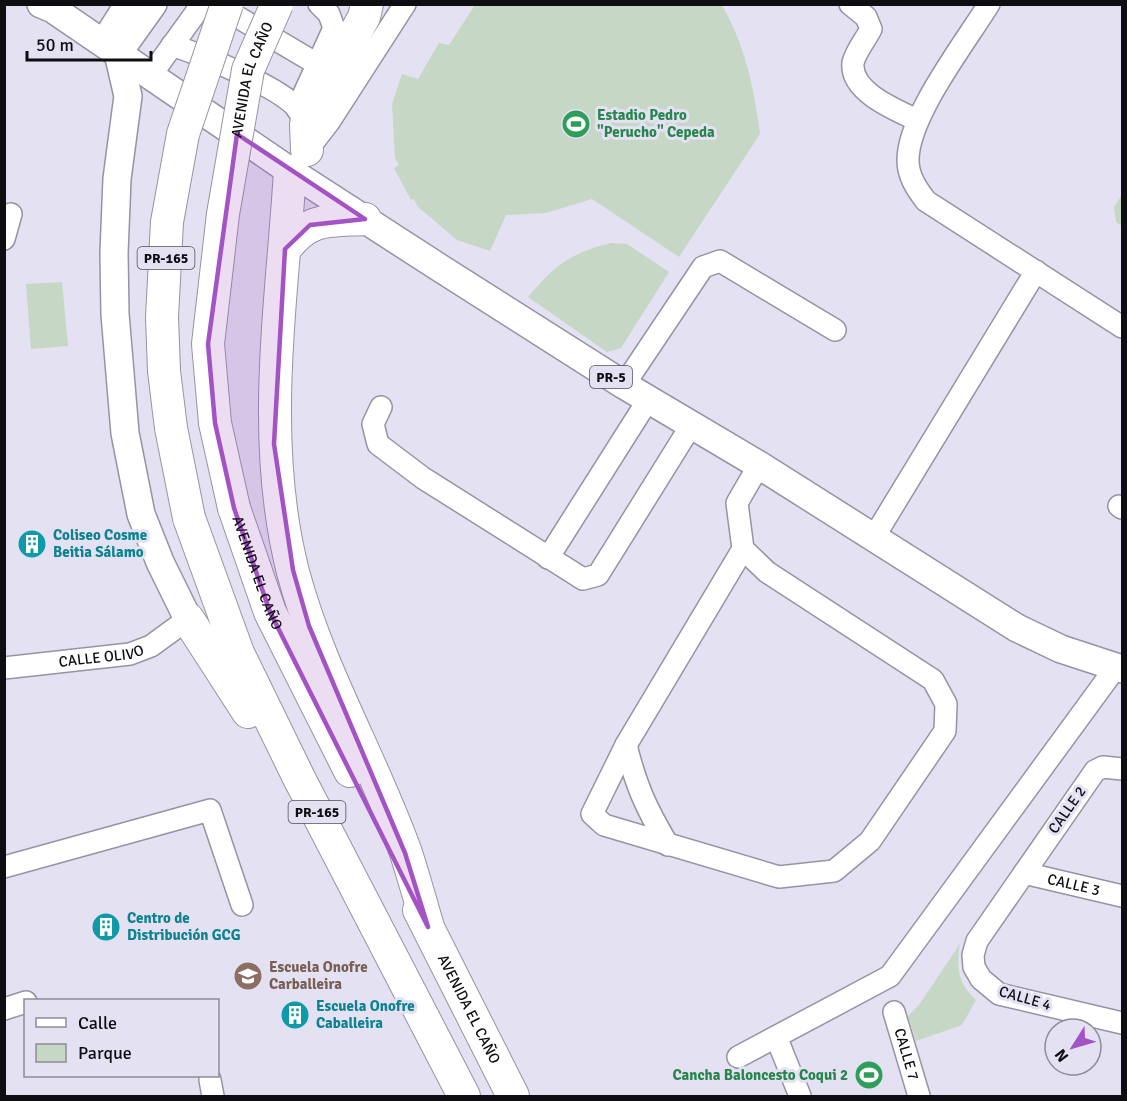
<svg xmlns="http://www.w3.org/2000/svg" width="1127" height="1101" font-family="Signika,sans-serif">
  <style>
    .green { fill: #c6d7c6 }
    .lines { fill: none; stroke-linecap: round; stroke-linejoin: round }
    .minor-casing { stroke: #9693a2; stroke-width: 24 }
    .major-casing { stroke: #9693a2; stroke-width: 30 }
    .highway-casing { stroke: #9693a2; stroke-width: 34 }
    .minor { stroke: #fff; stroke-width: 21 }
    .major { stroke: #fff; stroke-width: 27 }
    .highway { stroke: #fff; stroke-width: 32 }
    .highway-bridge-casing { stroke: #9693a2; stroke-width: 34; stroke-linecap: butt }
    .highway-bridge { stroke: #fff; stroke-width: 32 }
    .marked { fill: #a353c4; fill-opacity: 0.2; stroke: #a353c4; stroke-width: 4.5; stroke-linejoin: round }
    .labels { text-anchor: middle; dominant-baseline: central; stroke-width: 6; stroke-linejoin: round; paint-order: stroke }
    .shield { fill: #e4e1f2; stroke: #4e4d55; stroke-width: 1.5 }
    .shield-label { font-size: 14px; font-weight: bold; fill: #0e0d12 }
    .street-label { font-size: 15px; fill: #0e0d12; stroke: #e4e1f2 }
    .leisure-label { font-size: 15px; font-weight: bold; fill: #27864d; stroke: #e4e1f2; text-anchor: start }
    .culture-label { font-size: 15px; font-weight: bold; fill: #0d838f; stroke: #e4e1f2; text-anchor: start }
    .education-label { font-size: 15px; font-weight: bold; fill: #785e54; stroke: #e4e1f2; text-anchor: start }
  </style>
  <rect width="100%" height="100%" fill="#e4e1f2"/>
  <g class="green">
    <path d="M475 5H722C745 46 754 87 760 134L679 257 592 199 546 213 506 215 490 251 457 240 417 206 414 199 411 200 394 168 399 165 395 158 392 104 402 74 418 79 439 43 449 45Z"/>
    <path d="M1122 195V226L1116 222 1114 207Z"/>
    <path d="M611 243 627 244 669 272 621 348 607 352 528 297C554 266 570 253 611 243Z"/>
    <path d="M62 282 68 346 31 349 26 284Z"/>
    <path d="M960 944C956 967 958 984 976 1000L962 1025 916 1041 908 1016 919 1005Z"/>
  </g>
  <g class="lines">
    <g class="minor-casing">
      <g id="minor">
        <path d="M210 4 241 19 317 64"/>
        <path d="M850 4 866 17 871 29C866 39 855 52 853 63 850 92 896 110 917 120"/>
        <path d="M989 4C965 43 908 116 908 160 908 176 916 188 926 201L1122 327"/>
        <path d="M101 42 125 4"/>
        <path d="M172 45C201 55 278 86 297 108 300 113 303 119 306 124"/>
        <path d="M151 75 202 4"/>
        <path d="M297 109 334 28 329 14 319 4"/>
        <path d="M305 153 329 122 405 4"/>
        <path d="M4 239 11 214"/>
        <path d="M624 385 703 267 720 261 835 330"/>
        <path d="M381 407 373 424 378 444 423 478 583 579 598 575 692 424"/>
        <path d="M1119 506 1122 508"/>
        <path d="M874 537 1036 271"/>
        <path d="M743 549 626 745 592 814 604 825 779 877 834 871 870 841 945 731 946 704 933 680 767 572 743 549 737 503 759 465"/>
        <path d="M548 558 648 400"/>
        <path id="s1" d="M4 668 130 654 151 646 188 619"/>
        <path d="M626 745C636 786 646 808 668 845"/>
        <path d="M1122 769 1103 767 1095 771 977 941 973 955 974 967 981 979 999 994 1122 1023"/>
        <path d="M4 867 210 810 242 905"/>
        <path id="s2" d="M1024 873 1122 896"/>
        <path d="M4 1009 26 1002"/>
        <path id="s3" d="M894 1012 919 1096"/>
        <path d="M777 1039 800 1096"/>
        <path d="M738 1057 890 976 1116 667"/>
        <path d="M210 1080 213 1096"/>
      </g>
    </g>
    <g class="major-casing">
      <g id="major">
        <path d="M41 4 53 9 290 171 440 268 624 385 759 465 1017 628 1061 649 1122 669"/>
        <path d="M153 4 118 53 128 96 117 179 114 253 115 314 125 433 141 514 160 562 188 619"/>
      </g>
    </g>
    <g class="highway-casing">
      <g id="highway">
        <path d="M307 150 306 124 364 17 367 4"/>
        <path d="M290 171C282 304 259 439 293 572 319 670 372 758 406 853 414 878 421 903 428 927"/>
        <path d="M285 249C309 217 328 221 365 219"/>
        <path id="s4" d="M234 508 270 612 350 771"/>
        <path d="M189 518 238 653 299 778 464 1096"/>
        <path d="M188 619 248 712"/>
        <path id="s5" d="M419 910 513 1096"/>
      </g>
    </g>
    <use href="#minor" class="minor"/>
    <use href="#major" class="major"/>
    <use href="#highway" class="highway"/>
    <g class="highway-bridge-casing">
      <g id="highway-bridge">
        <path id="s6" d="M234 508 215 423 208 344 223 214 248 70 277 4"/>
        <path d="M189 518 171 428 164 371 162 317 167 222 183 134 227 4"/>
      </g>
    </g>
    <use href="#highway-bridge" class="highway-bridge"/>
  </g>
  <path class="marked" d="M237 134 365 219 310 225 285 249 274 444 293 570 309 626 405 853 428 927 270 612 234 508 215 423 208 344Z"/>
  <defs>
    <g id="stadium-disc" transform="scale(1.5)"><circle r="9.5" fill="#2e9e5b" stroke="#e4e1f2"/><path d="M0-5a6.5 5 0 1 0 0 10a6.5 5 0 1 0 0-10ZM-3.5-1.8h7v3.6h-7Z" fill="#fff"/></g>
    <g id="building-disc" transform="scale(1.5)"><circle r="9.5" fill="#0f9aa8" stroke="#e4e1f2"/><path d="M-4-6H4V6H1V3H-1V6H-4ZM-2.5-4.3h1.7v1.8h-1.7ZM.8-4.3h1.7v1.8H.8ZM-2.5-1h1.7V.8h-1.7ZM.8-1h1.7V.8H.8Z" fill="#fff"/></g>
    <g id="school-disc" transform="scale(1.5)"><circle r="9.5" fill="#8d6e63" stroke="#e4e1f2"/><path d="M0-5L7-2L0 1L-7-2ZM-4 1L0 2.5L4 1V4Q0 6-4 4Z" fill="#fff"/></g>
  </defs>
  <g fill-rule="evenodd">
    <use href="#stadium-disc" x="576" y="124"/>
    <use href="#building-disc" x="32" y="544"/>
    <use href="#building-disc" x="106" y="927"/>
    <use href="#school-disc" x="248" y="976"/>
    <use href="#building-disc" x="295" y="1015"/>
    <use href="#stadium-disc" x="869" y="1075"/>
  </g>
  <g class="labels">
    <g class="shield">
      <rect x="137.5" y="247" width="57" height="22" rx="4.5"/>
      <rect x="590" y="366" width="42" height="22" rx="4.5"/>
      <rect x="288.5" y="801" width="57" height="22" rx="4.5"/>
    </g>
    <g class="shield-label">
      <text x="166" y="258">PR-165</text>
      <text x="611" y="377">PR-5</text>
      <text x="317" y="812">PR-165</text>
    </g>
    <g class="street-label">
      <text stroke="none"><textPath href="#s6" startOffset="435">AVENIDA EL CAÑO</textPath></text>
      <text stroke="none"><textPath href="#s4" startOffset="69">AVENIDA EL CAÑO</textPath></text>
      <text stroke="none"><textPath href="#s1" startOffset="98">CALLE OLIVO</textPath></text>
      <text transform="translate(1067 810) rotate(-55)">CALLE 2</text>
      <text stroke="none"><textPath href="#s2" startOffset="51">CALLE 3</textPath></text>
      <text transform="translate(1025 998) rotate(16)">CALLE 4</text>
      <text stroke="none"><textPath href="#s5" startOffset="111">AVENIDA EL CAÑO</textPath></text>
      <text stroke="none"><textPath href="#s3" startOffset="44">CALLE 7</textPath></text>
    </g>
    <g class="leisure-label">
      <text x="597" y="115">Estadio Pedro<tspan x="597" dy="17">"Perucho" Cepeda</tspan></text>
      <text x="848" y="1075" text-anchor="end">Cancha Baloncesto Coqui 2</text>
    </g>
    <g class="culture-label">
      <text x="53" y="535">Coliseo Cosme<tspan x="53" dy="17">Beitia Sálamo</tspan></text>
      <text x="127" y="918">Centro de<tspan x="127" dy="17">Distribución GCG</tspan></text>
      <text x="316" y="1006">Escuela Onofre<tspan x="316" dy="17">Caballeira</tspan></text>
    </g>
    <g class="education-label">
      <text x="269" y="967">Escuela Onofre<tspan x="269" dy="17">Carballeira</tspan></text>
    </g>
  </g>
  <rect width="1127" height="1101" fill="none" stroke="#0e0d12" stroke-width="12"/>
  <rect x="24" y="999" width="195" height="78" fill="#e4e1f2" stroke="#8e8c98" stroke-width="1.5"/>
  <rect x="36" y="1018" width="30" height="9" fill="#ffffff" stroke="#8e8c98" stroke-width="1.5"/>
  <text x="78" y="1029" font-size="18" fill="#0e0d12">Calle</text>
  <rect x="36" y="1044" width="30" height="18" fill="#c6d7c6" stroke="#8e8c98" stroke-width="1.5"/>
  <text x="78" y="1059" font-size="18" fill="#0e0d12">Parque</text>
  <g transform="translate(1073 1047) rotate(233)"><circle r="28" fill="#e4e1f2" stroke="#8e8c98" stroke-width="1.5"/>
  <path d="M0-4.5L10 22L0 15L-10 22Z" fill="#a353c4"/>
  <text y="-9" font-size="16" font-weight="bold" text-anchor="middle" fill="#0e0d12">N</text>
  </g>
  <path d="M27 51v9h124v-9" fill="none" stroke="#0e0d12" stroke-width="3"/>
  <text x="36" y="51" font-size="18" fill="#0e0d12" stroke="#e4e1f2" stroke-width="4.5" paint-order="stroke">50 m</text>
</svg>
